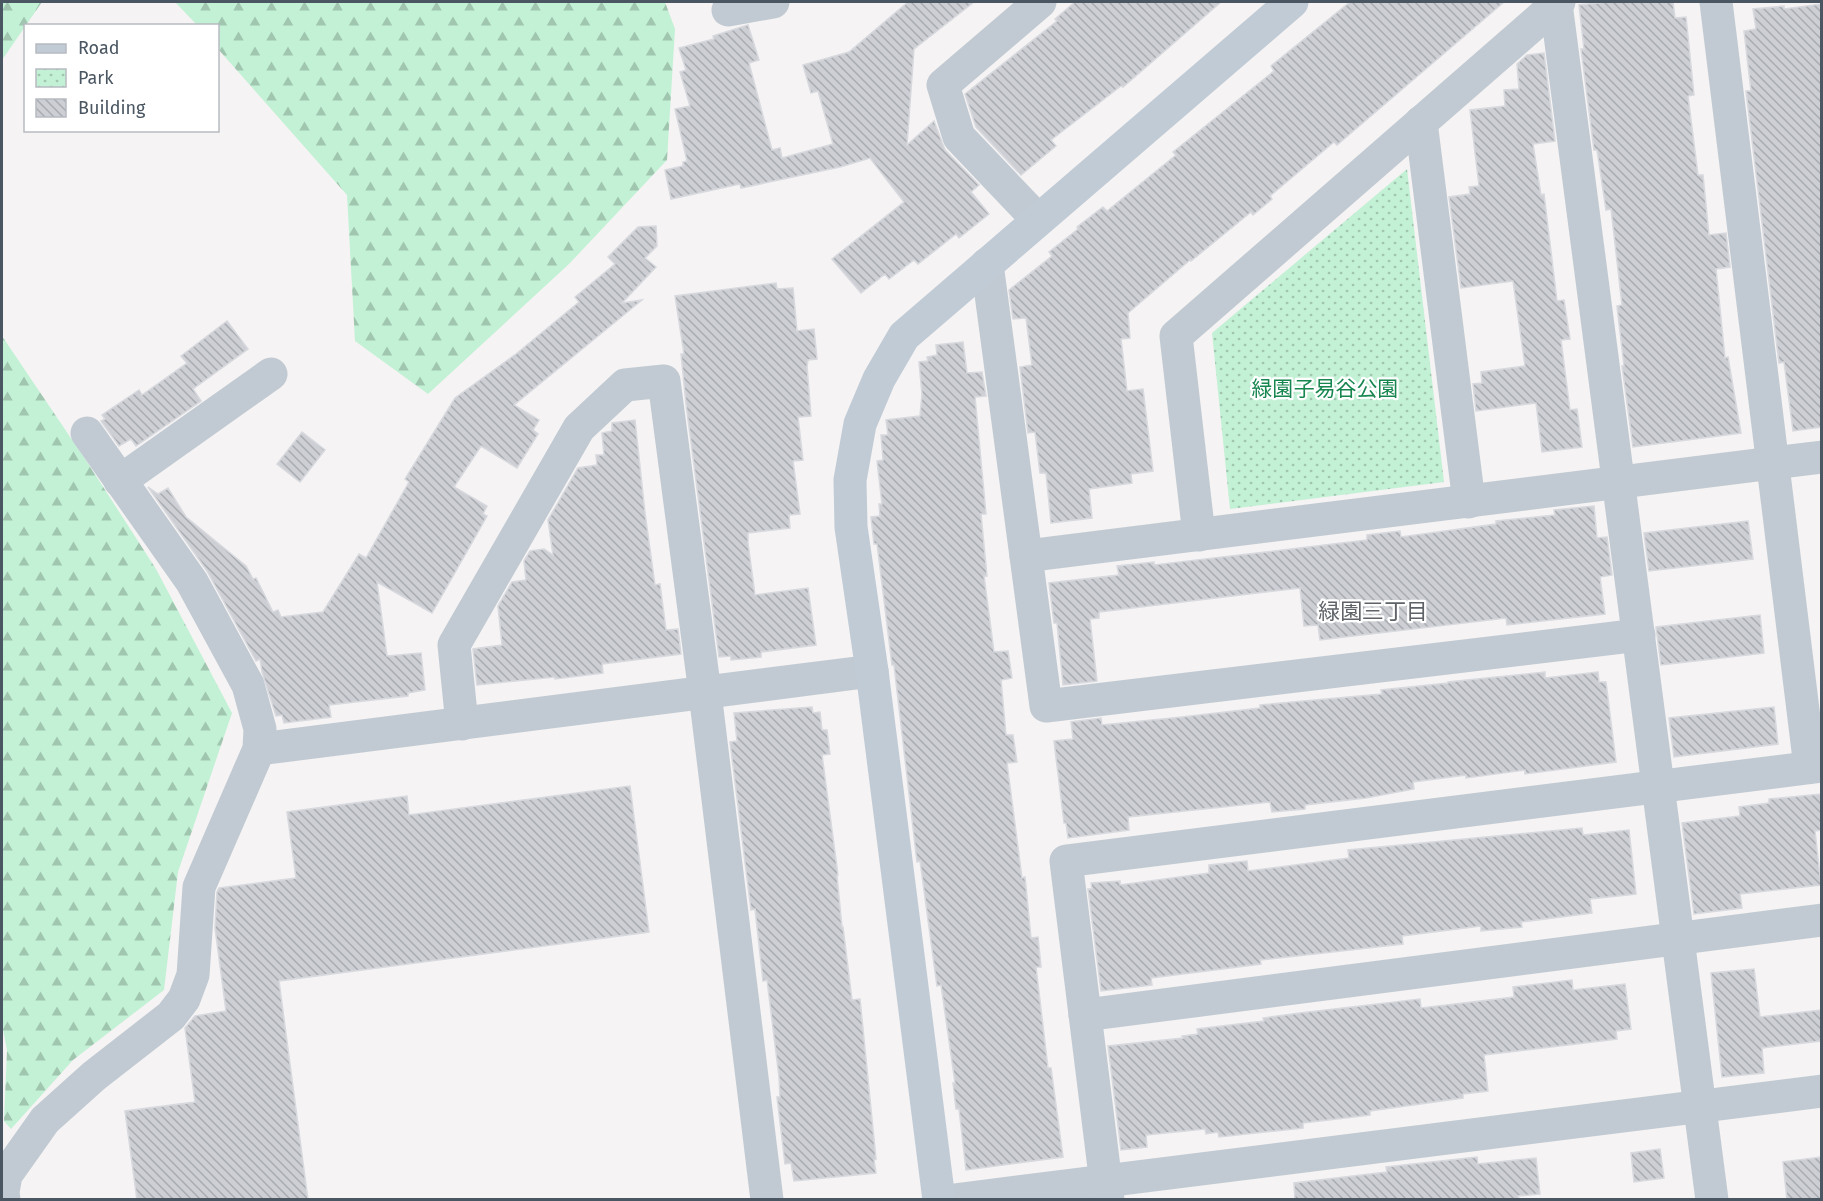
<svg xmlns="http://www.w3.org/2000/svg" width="1823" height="1201" font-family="'Fira Sans','Noto Sans JP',sans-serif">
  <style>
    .forest { fill: url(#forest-firs) }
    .park { fill: url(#park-dots) }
    .building { fill: url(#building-back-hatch); stroke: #d7d9de; stroke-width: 1.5 }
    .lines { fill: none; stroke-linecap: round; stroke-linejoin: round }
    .street { stroke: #c1cad2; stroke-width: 33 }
    .secondary { stroke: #c1cbd6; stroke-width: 33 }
    .labels { text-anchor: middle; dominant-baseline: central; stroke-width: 4.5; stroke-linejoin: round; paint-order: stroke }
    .park-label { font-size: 21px; fill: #17864f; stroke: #fff }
    .neighbourhood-label { font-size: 22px; fill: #5f6368; stroke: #fff }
  </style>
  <defs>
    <pattern id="forest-firs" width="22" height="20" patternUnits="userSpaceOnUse" patternTransform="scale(1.5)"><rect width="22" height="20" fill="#c3f1d5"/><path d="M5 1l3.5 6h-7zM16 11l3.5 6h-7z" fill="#a0c6b0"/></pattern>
    <pattern id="park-dots" width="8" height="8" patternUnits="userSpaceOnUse" patternTransform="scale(1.5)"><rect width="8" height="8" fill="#c3f1d5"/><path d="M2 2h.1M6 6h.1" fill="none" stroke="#a0c6b0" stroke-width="1.8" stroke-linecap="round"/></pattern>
    <pattern id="building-back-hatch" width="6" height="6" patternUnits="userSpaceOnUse" patternTransform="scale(1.5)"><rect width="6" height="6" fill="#cdcfd5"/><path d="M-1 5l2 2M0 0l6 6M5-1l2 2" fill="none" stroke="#a8abb0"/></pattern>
  </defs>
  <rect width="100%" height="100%" fill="#f5f3f3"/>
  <g class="forest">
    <path d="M2 2H42L2 60Z"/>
    <path d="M175 2H665L675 29 667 160 569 264 428 394 355 341 347 195 218 49V26L197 25Z"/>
    <path d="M2 336 89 465 156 569 232 713 178 872 164 990 73 1060 11 1129 4 1121 7 1050 2 1024Z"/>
  </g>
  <path class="park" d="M1407 169 1444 482 1230 509 1212 333Z"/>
  <g class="building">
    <path d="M908 2H974L914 49 907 145 934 121 945 150 979 185 971 192 989 214 959 238 956 234 918 264 914 260 889 279 885 274 861 293 832 259 904 202 870 158 840 167 741 188 740 184 671 199 665 170 683 166V162L687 161 675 109 690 106 680 72 686 70 679 48 714 39 713 36 748 25 759 60 749 63 772 150 780 148 782 158 833 144 818 91 811 93 803 65 849 52Z"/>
    <path d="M1075 2H1221L1123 87 1121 86 1051 140 1056 146 1021 175 976 127 965 94 1057 21 1055 19Z"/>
    <path d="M1350 2H1504L1337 145 1334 142 1270 196 1272 199 1253 215 1251 212 1191 261 1190 260 1128 313 1130 338 1121 339 1127 391 1143 389 1153 471 1131 474 1132 483 1089 489 1092 518 1051 523 1046 473H1040L1035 432 1028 433 1020 367 1032 365 1026 318 1013 319 1009 290 1052 256 1049 252 1078 229 1077 227 1103 207 1107 211 1176 155 1173 152 1274 71 1271 66Z"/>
    <path d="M1607 2H1673L1675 18 1686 17 1694 95 1688 96 1698 175H1703L1709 235 1726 233 1730 267 1716 269 1725 358 1728 357 1741 433 1633 447 1622 366H1624L1617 306 1622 305 1611 209 1606 210 1597 150H1594L1581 49H1584L1579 5Z"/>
    <path d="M1821 4V427L1793 431 1784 362 1779 363 1746 91H1751L1744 31 1756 29 1753 9 1784 6V9Z"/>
    <path d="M1544 53 1555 141 1533 144 1541 195 1544 194 1557 301 1564 300 1570 339 1561 340 1570 410 1577 409 1582 447 1542 452 1536 403 1476 411 1473 384 1482 383 1481 372 1525 366 1513 281 1461 288 1449 197 1470 194 1469 187 1479 186 1470 110 1505 106 1504 90 1519 89 1517 64 1527 55Z"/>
    <path d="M656 226 657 246 645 258 656 267 622 303 642 300 514 405 539 420 533 430 538 434 517 468 481 446 454 487 487 506 483 514 487 516 432 613 377 582 387 656 421 653 425 690 408 693V696L329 705 331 717 284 723 282 715 276 716 262 672 260 659 256 661 207 571 148 487 158 494 168 488 186 517 246 566 253 579 256 578 273 612 278 610 281 617 323 612 359 554 366 558 409 482 405 479 455 398 516 354 579 302 575 297 615 264 608 257 638 227Z"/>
    <path d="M776 283 777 289 793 288 797 331 814 329 817 359 808 360 807 366 811 416 798 417 803 460 793 461 800 514 789 515 790 528 748 533V543L755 595 808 588 816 645 761 652V657L731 660V656L719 657 686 404 681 354H684L675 296Z"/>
    <path d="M227 321 248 349 193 389 201 401 136 446 131 439 119 446 101 421 105 419 102 415 139 390 142 395 187 363 181 356Z"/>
    <path d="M963 342 967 373 982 372 986 396 975 397 986 514H981L987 576H984L994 652 1008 651 1012 678 1001 680 1006 735H1013L1017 762 1007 763 1022 878 1025 877 1031 938 1038 937 1041 967H1036L1048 1068H1051L1063 1157 966 1170 959 1109H956L953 1083H955L941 985 937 986 920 861 917 862 894 665H892L877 544H874L871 517 880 516 879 504H882L877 461 883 460 881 435H888L886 420 920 416 922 394 919 362 928 361 927 357 937 355 936 345Z"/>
    <path d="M635 420 645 513 655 585 660 584 666 630 678 629 681 654 602 664 603 673 555 679V677L477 685 473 649 502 645 498 606 512 582 526 580 524 561 530 551 544 549 553 555 548 520 578 468 597 465 596 455H604L602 433 612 431V423Z"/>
    <path d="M302 432 325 450 300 482 277 464Z"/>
    <path d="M1594 506 1597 538 1607 537 1612 575 1600 577 1605 614 1507 625 1506 618 1320 640 1318 625 1304 626 1300 588 1099 612V618L1090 619 1097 681 1063 685 1057 623H1054L1049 583 1119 575 1117 566 1154 562V565L1367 540V535L1400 531 1401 537 1496 524V521L1555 515 1554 510Z"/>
    <path d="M1748 521 1753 559 1649 571 1644 533Z"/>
    <path d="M1760 615 1764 653 1661 665 1656 627Z"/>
    <path d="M1545 672V678L1598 672 1599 682H1606L1616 762 1525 774V770L1466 778V775L1413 782 1414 789 1366 798 1305 805V809L1272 812 1270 802 1128 817 1129 830 1068 838 1066 823H1064L1054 741 1073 739 1071 722 1101 718 1102 725 1182 717 1260 708V705L1382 694 1381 690 1448 683V682Z"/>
    <path d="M812 707 813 713 820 712 822 730H827L830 754 822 755 838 875 837 876 842 927H843L852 1000 860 999 876 1159 874 1160 876 1173 794 1181 791 1163 785 1164 777 1097H780L779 1077 767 980 763 981 755 909 751 910 730 742 737 741 734 713Z"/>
    <path d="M1774 707 1778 744 1674 757 1669 718Z"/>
    <path d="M630 786 649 932 279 981 308 1200H137L125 1111 195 1102 185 1028 195 1016 226 1011 215 928 217 892 219 888 296 878 287 812 407 796 409 815Z"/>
    <path d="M1821 794V830L1815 831 1821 885 1740 894 1742 908 1694 914 1682 823 1740 816 1739 807 1769 803V799Z"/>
    <path d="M1582 828 1583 835 1629 830 1636 894 1590 899 1592 913 1521 922 1522 927 1481 931V926L1402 936 1403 944 1260 960 1261 964 1151 978 1152 985 1101 991 1088 889H1092L1091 883 1120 881V885L1209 873V865L1247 861 1248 871 1349 858 1348 850Z"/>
    <path d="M1754 969 1760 1017 1821 1010V1041L1762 1048 1764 1073 1722 1077 1711 973Z"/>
    <path d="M1572 980 1573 990 1625 984 1631 1029 1616 1031 1617 1039 1484 1055 1488 1091 1463 1094V1098L1370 1111V1115L1303 1123V1128L1219 1137 1218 1132 1206 1134 1205 1129 1146 1135 1147 1147 1121 1150 1108 1046 1183 1038 1182 1036 1198 1034 1197 1029 1264 1021 1263 1018 1300 1013 1420 999 1421 1008 1514 997 1513 987Z"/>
    <path d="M1660 1149 1664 1178 1634 1182 1631 1153Z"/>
    <path d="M1477 1157 1478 1164 1536 1158 1540 1194 1518 1196 1519 1200H1295L1294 1183 1387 1172 1386 1167Z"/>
    <path d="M1821 1157V1200H1787L1783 1162Z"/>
  </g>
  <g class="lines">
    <g class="street">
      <path d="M1554 2 1556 4 1712 1200"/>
      <path d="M1716 2 1810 767"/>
      <path d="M728 10 773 2"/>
      <path d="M1421 122 1469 502"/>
      <path d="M1038 220 959 137 943 85 1040 2"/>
      <path d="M987 264 1046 706 1639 635"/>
      <path d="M120 481 271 374"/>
      <path d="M1199 535 1176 336 1559 2"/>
      <path d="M1026 556 1822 457"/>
      <path d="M462 724 454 645 579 428 625 385 664 381 705 693 767 1200"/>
      <path d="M259 749 872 671"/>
      <path d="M1085 1015 1822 920"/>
      <path d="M4 1200 3 1192 6 1175 45 1120 94 1076 171 1016 184 999 193 975 199 887 259 749 260 729 248 685 192 582 87 433"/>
      <path d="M954 1200 1822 1091"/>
      <path d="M1108 1200 1066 861 1822 766"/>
    </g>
    <path class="secondary" d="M939 1200 872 671 851 527 850 480 860 424 879 379 904 336 1292 2"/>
  </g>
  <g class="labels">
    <g class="park-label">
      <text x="1325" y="389">緑園子易谷公園</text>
    </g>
    <g class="neighbourhood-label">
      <text x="1373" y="611">緑園三丁目</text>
    </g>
  </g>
  <rect width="1823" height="1201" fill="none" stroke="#4a5661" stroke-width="6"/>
  <rect x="24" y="24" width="195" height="108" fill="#ffffff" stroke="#b7bbc0" stroke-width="1.5"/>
  <rect x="36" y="44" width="30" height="9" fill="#c1cbd6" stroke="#b7bbc0" stroke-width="1.5"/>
  <text x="78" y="54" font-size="18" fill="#4a5661">Road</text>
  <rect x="36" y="69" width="30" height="18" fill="url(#park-dots)" stroke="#b7bbc0" stroke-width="1.5"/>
  <text x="78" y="84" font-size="18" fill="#4a5661">Park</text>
  <rect x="36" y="99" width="30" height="18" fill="url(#building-back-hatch)" stroke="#b7bbc0" stroke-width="1.5"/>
  <text x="78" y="114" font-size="18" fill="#4a5661">Building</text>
</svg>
